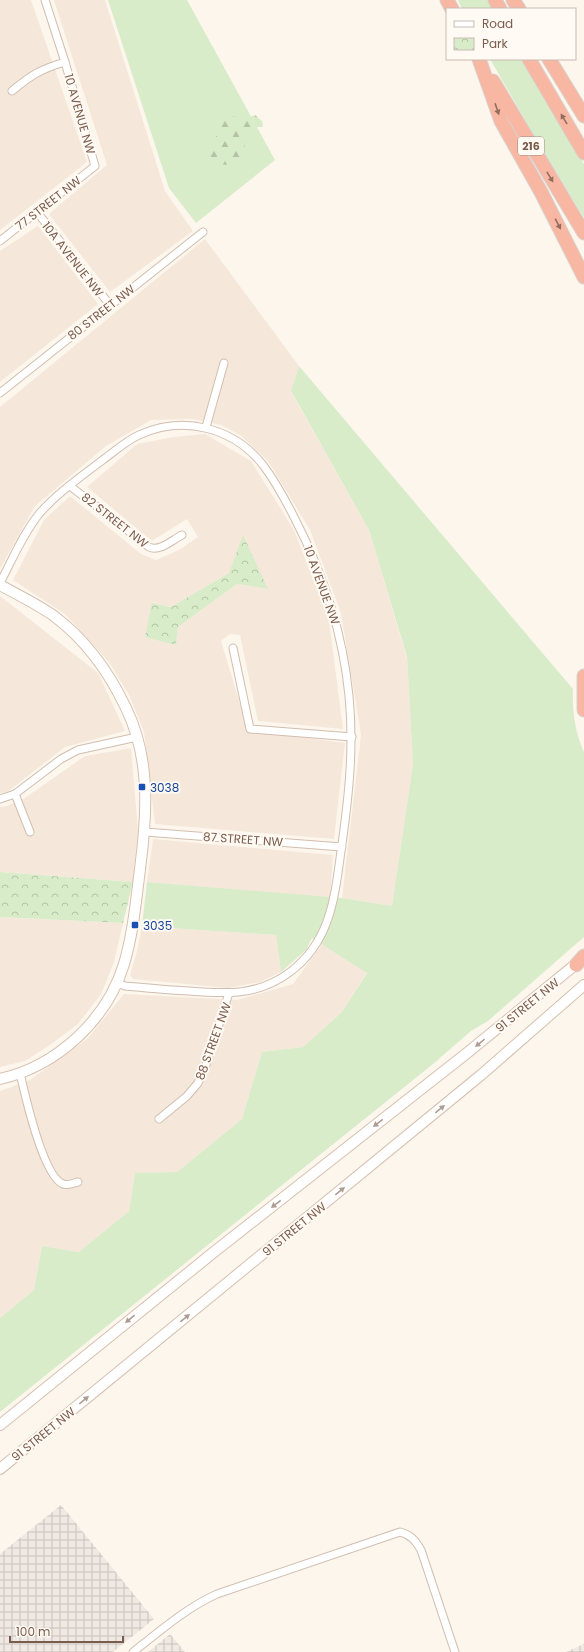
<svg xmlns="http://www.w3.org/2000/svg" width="584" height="1652" font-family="Poppins,sans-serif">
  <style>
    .residential { fill: #f5e8da; fill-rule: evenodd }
    .industrial { fill: url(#industrial-grid) }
    .grass { fill: #d8ecc9 }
    .forest { fill: url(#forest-firs) }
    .park { fill: url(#park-crowns) }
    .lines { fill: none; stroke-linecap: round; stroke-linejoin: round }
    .street-casing { stroke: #d1beb0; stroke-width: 9 }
    .secondary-casing { stroke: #d6c0b0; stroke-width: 12 }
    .highway-casing { stroke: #dad1cd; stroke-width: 15 }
    .street { stroke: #fff; stroke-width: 7 }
    .secondary { stroke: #fff; stroke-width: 10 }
    .highway { stroke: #f7b7a3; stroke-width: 13 }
    .oneway { fill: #936e5e }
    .oneway2 { fill: #af9d94 }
    .transit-dot { fill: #1a4fb4; stroke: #fffaf3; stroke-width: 1.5 }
    .labels { text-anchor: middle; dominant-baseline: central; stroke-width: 4; stroke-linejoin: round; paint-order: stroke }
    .shield { fill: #fffaf3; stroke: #a28b7f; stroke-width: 1 }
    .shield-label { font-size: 11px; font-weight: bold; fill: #7a5c4d }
    .street-label { font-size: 12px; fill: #7a5c4d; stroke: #fffaf3 }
    .transit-label { font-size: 12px; fill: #164399; stroke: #fffaf3; text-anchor: start }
  </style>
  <defs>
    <pattern id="industrial-grid" width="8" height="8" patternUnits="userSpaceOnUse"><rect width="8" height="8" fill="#efe9e4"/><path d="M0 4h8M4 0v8" fill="none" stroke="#c7c0bb"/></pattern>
    <pattern id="forest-firs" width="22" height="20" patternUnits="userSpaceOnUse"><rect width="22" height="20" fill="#d8ecc9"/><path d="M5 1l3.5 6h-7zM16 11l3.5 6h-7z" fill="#b4c2a5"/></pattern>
    <pattern id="park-crowns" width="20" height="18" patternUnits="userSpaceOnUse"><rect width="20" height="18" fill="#d8ecc9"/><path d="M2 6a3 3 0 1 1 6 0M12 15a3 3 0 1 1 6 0" fill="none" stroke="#b4c2a5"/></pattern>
  </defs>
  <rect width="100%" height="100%" fill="#fdf6ec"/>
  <g class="residential">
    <path d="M0 0H31L87 162 0 230Z"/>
    <path d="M54 0H105L165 191 193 231 110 292 49 214 107 165Z"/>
    <path d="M38 226 98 304 0 382V251Z"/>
    <path d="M205 239 299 366 291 392 369 530 407 659 413 764 392 906 342 898 361 735 341 613 310 530 268 461 240 435 221 425 192 419 151 420 106 446 35 506 0 569V407Z"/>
    <path d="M205 434 251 461 294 530 329 620 343 729 258 721 240 635 230 634 221 641 248 730 345 743 334 839 155 824 144 732 129 695 109 662 65 614 13 580 44 520 70 496 141 554 156 560 179 550 198 537 187 519 152 541 87 487 137 444 173 437ZM229 573 268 589 237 584 178 627 176 644 153 603 171 607Z"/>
    <path d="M0 596 98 673 125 731 65 747 7 792 0 793Z"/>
    <path d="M131 748 138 830 133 882 0 872V807L7 806 25 798 85 756Z"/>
    <path d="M153 839 333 855 330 898 147 882Z"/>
    <path d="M0 917 123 923 114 962 101 994 78 1024 50 1045 25 1061 0 1067Z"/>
    <path d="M142 926 276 935 281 972 260 982 228 988 133 979 130 975 137 951Z"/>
    <path d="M322 944 367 972 342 1012 303 1047 262 1052 242 1119 177 1172 135 1173 129 1211 79 1252 42 1246 34 1290 0 1318V1091L30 1080 88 1038 124 994 237 1000 293 984Z"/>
  </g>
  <g class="industrial">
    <path d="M61 1505 154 1619 113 1652H0V1554Z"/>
    <path d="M170 1634 185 1652H148Z"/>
    <path d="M584 1644V1652H566Z"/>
  </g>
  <g class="grass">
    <path d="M108 0H187L275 160 196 223 169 188Z"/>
    <path d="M458 0H490L495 9H462Z"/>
    <path d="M490 59H524L584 164V218L544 153Z"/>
    <path d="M299 366 573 689C572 711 575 732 584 752V937L488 1021 471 1031 433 1064 0 1412V1318L34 1290 42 1246 79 1252 129 1211 135 1173 177 1172 242 1119 262 1052 303 1047 342 1012 367 973 312 938 306 950 281 972 276 935 142 926 147 882 342 898 392 906 413 764 407 657 369 530 291 391Z"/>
  </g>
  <path class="forest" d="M255 115 262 121 263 127H257C254 131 250 135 247 140 240 155 240 168 218 164 210 163 208 159 205 152 208 148 212 143 215 139 222 126 224 109 243 120Z"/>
  <g class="park">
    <path d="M243 535 268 589 237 584 178 627 176 645 145 637 152 603 171 607 229 573Z"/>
    <path d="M0 872 133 882 123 923 0 917Z"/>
  </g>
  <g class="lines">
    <g class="street-casing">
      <g id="street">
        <path d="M12 91C31 75 41 69 65 62"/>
        <path d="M37 212 110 305"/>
        <path d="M0 241 95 166 65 62 45 0"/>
        <path d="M0 393 203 232"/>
        <path d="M206 427 224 363"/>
        <path d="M70 486 149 547C160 552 172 540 182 535"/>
        <path d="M0 583C12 560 23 534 39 514 57 493 82 476 104 459 115 451 126 441 139 435 183 415 233 427 263 465 275 481 286 501 295 519 324 575 343 634 349 696 354 746 349 794 342 844 335 892 333 940 290 972 258 996 227 994 189 991 168 990 147 988 125 986L117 983"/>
        <path d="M233 648 250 729 352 737"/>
        <path d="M15 794 30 832"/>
        <path d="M0 799 15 794 61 759 78 750 137 737"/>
        <path d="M145 832 342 847"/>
        <path d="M20 1073C25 1095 43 1176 63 1184 68 1186 73 1183 78 1182"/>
        <path d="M159 1119 187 1096 198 1083 206 1065 229 993"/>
        <path d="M133 1652C160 1631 186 1608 217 1594L400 1532C411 1535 415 1540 421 1550L455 1652"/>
      </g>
    </g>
    <g class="secondary-casing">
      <g id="secondary">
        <path d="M0 585C18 595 37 604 54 616 86 640 109 672 126 708 151 759 147 815 140 869 136 901 133 934 124 964 107 1020 57 1066 0 1079"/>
        <path d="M0 1425 214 1252 467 1053 581 960"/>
        <path d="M0 1469 481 1075 584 985"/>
      </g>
    </g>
    <g class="highway-casing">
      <g id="highway">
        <path d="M447 0 452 9"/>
        <path d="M495 0 500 9"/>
        <path d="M513 0 519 9"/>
        <path d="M479 59 501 121 541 192 584 277"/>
        <path d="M529 59 584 153"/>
        <path d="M549 59 584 116"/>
        <path d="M493 81 584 233"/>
        <path d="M584 676V710"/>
        <path d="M576 965 584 956"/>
      </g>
    </g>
    <use href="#street" class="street"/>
    <use href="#secondary" class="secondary"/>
    <use href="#highway" class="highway"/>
  </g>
  <defs><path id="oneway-solid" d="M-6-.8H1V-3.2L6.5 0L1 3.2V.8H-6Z"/></defs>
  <g class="oneway">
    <use href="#oneway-solid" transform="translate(497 109) rotate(71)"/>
    <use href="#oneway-solid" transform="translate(564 119) rotate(-121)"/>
    <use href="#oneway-solid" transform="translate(550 177) rotate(59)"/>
    <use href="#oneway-solid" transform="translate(558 224) rotate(63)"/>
  </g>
  <g class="oneway2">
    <use href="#oneway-solid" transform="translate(480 1043) rotate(141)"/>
    <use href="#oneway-solid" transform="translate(440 1109) rotate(-39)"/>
    <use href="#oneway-solid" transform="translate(378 1123) rotate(142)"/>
    <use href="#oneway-solid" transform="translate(340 1191) rotate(-39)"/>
    <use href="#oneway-solid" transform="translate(276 1204) rotate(142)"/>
    <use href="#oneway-solid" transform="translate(185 1318) rotate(-39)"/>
    <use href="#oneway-solid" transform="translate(130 1319) rotate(141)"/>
    <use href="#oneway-solid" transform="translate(84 1400) rotate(-39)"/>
  </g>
  <g class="transit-dot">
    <rect x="138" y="783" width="8" height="8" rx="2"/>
    <rect x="131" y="921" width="8" height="8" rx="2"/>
  </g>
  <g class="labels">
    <rect class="shield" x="518" y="137" width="26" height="18" rx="3"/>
    <g class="shield-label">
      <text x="531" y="146">216</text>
    </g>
    <g class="street-label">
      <text transform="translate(80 114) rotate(74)">10 AVENUE NW</text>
      <text transform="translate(48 203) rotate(-38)">77 STREET NW</text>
      <text transform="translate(73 259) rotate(52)">10A AVENUE NW</text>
      <text transform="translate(101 312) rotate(-38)">80 STREET NW</text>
      <text transform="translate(115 520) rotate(38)">82 STREET NW</text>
      <text transform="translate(322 585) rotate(70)">10 AVENUE NW</text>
      <text transform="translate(243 839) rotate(4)">87 STREET NW</text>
      <text transform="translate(527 1005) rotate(-39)">91 STREET NW</text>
      <text transform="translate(213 1041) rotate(-70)">88 STREET NW</text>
      <text transform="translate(294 1229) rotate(-39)">91 STREET NW</text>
      <text transform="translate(43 1434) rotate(-39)">91 STREET NW</text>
    </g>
    <g class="transit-label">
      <text x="150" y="787">3038</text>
      <text x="143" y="925">3035</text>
    </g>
  </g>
  <rect x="446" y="8" width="130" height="52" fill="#fffaf3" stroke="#cabbb1"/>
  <rect x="454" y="21" width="20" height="6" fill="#ffffff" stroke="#cabbb1"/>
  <text x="482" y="28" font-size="12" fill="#7a5c4d">Road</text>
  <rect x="454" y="38" width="20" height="12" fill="url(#park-crowns)" stroke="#cabbb1"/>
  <text x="482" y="48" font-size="12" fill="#7a5c4d">Park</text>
  <path d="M10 1636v6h113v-6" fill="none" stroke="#7a5c4d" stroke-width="2"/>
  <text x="16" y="1636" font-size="12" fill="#7a5c4d" stroke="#fffaf3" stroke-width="3" paint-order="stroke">100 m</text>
</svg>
